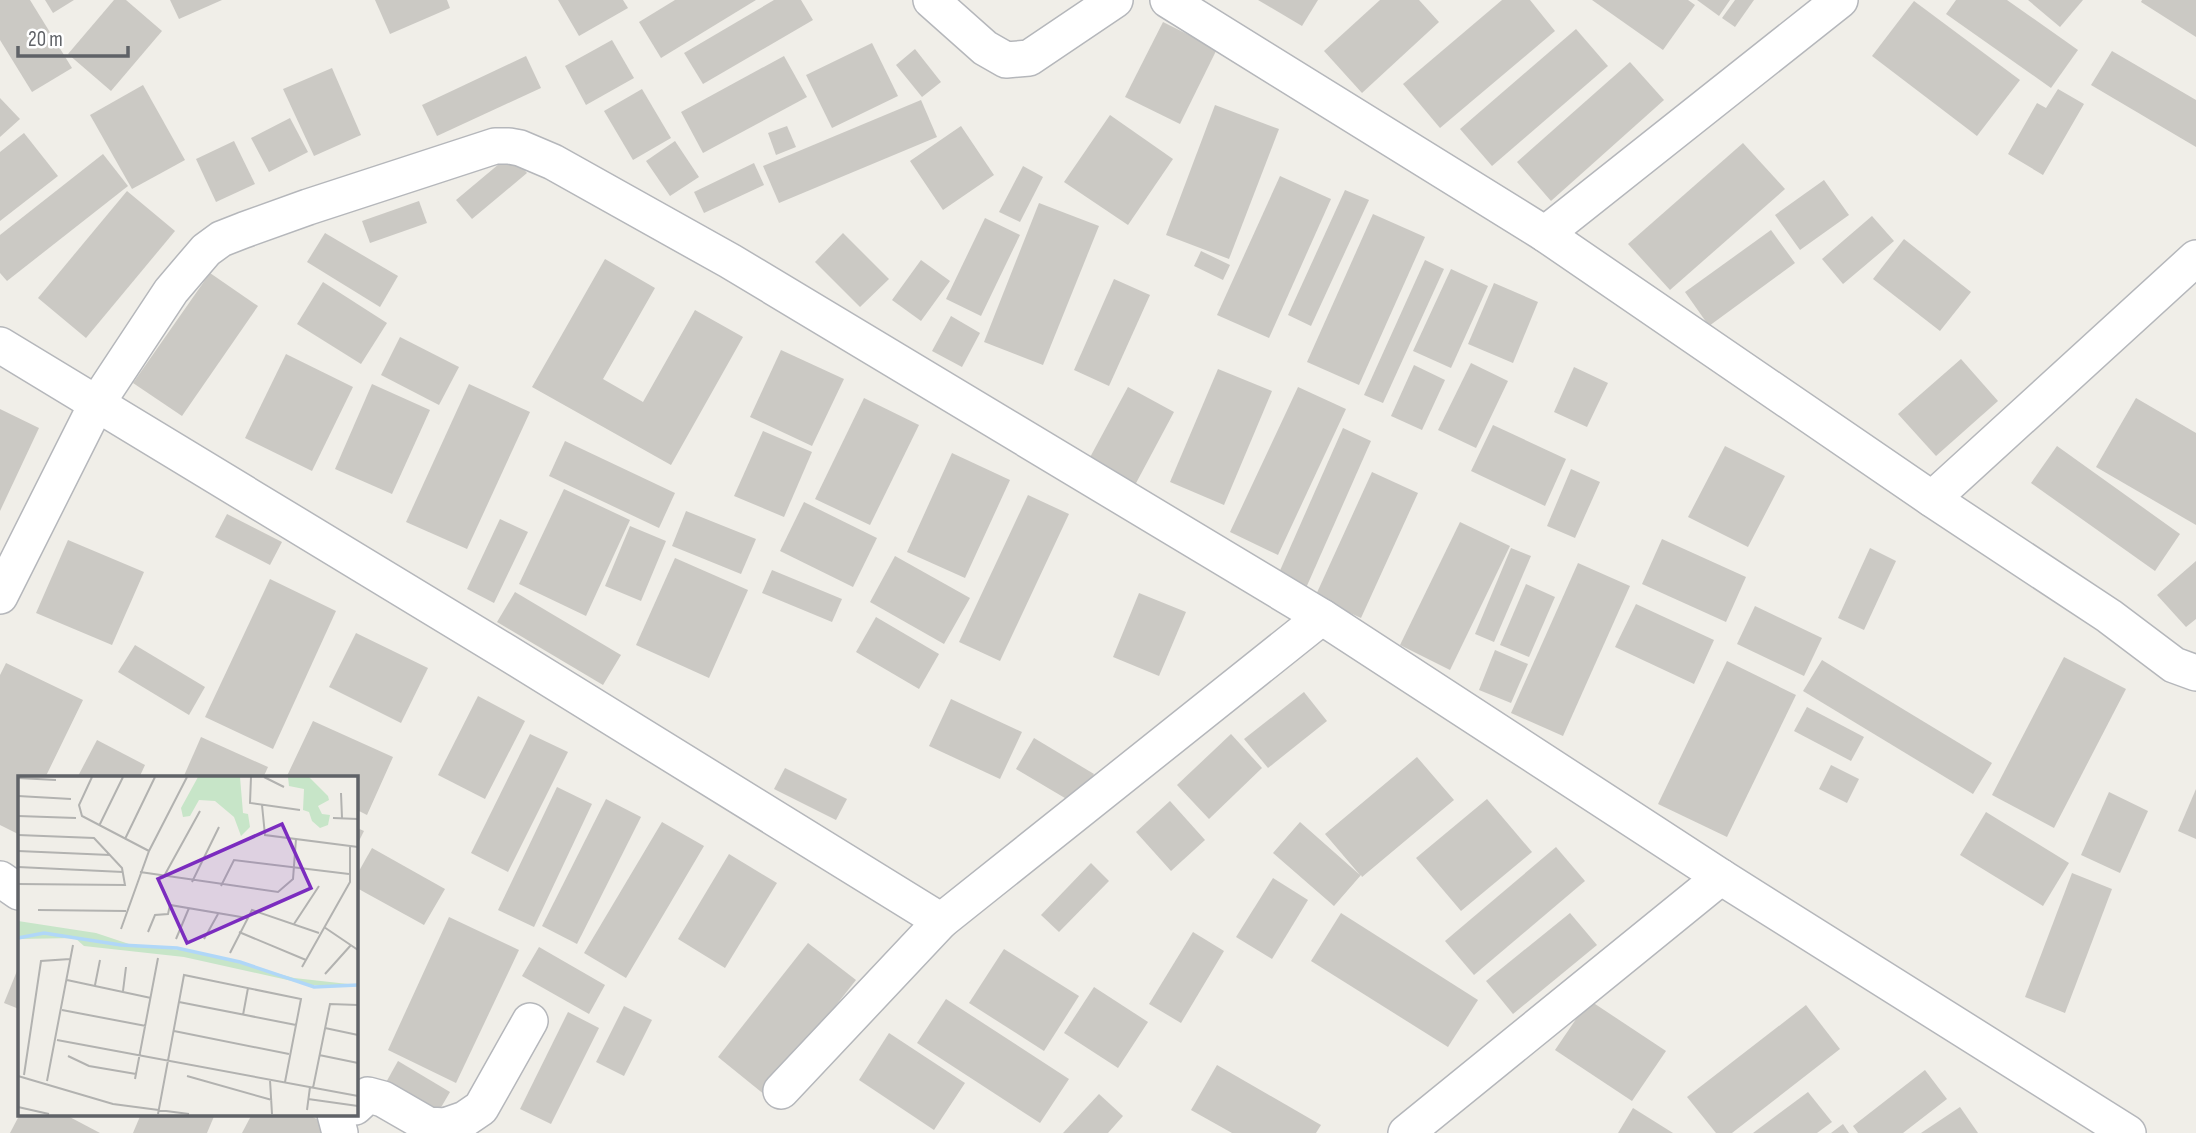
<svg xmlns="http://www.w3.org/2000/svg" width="2196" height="1133" font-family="'Sofia Sans Condensed',sans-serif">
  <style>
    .building { fill: #cbc9c4 }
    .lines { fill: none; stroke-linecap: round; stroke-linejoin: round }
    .street-casing { stroke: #b5b7bb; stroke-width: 38 }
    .street { stroke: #fff; stroke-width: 35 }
    .inset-river { fill: none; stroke: #b0d7f8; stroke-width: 3.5 }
    .inset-road { fill: none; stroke: #b2b2b0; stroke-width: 2 }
    .view { fill: #7b2cbf; fill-opacity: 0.15; stroke: #7b2cbf; stroke-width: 3.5 }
    .inset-edge { fill: none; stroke: #5f6267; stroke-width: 3.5 }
  </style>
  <rect width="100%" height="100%" fill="#f0eee8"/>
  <g class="building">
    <path d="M0 0H30L72 68 32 92 0 40Z"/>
    <path d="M45 0H74L53 13Z"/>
    <path d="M114 0H126L162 31 111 91 68 54Z"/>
    <path d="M170 0H222L179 19Z"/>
    <path d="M375 0H447L450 8 390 34Z"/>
    <path d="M558 0H623L628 8 579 36Z"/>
    <path d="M675 0H756L661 58 639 22Z"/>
    <path d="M774 0H801L813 20 703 84 684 53Z"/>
    <path d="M1258 0H1318L1302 26Z"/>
    <path d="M1380 0H1419L1439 22 1362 93 1324 51Z"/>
    <path d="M1502 0H1530L1555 31 1440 128 1403 84Z"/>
    <path d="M1592 0H1688L1695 5 1663 50Z"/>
    <path d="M1697 0H1730L1719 16Z"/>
    <path d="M1735 0H1754L1735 27 1722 18Z"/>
    <path d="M1956 0H2007L2078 50 2051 88 1946 14Z"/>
    <path d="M2028 0H2083L2060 27Z"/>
    <path d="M2142 0H2196V37L2141 2Z"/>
    <path d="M1914 1 2020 80 1977 136 1872 56Z"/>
    <path d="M1163 22 1217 49 1180 124 1125 97Z"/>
    <path d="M1576 29 1608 66 1492 166 1460 129Z"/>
    <path d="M612 40 634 78 586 105 565 66Z"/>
    <path d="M872 43 898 96 832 128 806 75Z"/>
    <path d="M915 49 941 82 922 97 896 65Z"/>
    <path d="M2112 51 2196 100V147L2091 85Z"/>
    <path d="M526 56 541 88 437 136 422 105Z"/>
    <path d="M784 56 807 97 703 153 681 112Z"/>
    <path d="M1630 62 1664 100 1551 201 1517 162Z"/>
    <path d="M332 68 361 135 314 156 283 89Z"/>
    <path d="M143 85 185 160 132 189 90 115Z"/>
    <path d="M642 89 671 138 633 160 604 111Z"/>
    <path d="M2058 89 2084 104 2043 175 2008 154 2037 103 2046 108Z"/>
    <path d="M0 98 20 119 0 137Z"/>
    <path d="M921 100 937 137 779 203 763 166Z"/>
    <path d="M1215 105 1279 129 1229 259 1166 235Z"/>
    <path d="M1110 115 1173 159 1128 225 1064 182Z"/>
    <path d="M290 118 308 152 269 172 251 138Z"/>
    <path d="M787 126 796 147 776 155 768 133Z"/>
    <path d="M961 126 994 175 943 210 910 161Z"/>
    <path d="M24 133 58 176 0 221V152Z"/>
    <path d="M234 141 255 184 216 202 196 159Z"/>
    <path d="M675 141 699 177 670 196 646 161Z"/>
    <path d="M1743 143 1785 189 1670 290 1628 244Z"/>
    <path d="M103 154 128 186 7 281 0 273V235Z"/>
    <path d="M511 154 527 173 472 219 456 200Z"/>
    <path d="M754 163 764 185 704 213 694 192Z"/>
    <path d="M1023 166 1043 177 1020 222 999 212Z"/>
    <path d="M1280 176 1331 199 1269 338 1217 315Z"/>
    <path d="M1824 180 1849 215 1800 250 1775 215Z"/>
    <path d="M1345 190 1369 200 1311 326 1288 315Z"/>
    <path d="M127 191 175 231 86 338 38 298Z"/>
    <path d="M419 201 427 223 370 243 362 221Z"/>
    <path d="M1039 203 1099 226 1043 365 984 342Z"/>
    <path d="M1373 214 1425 237 1359 385 1307 362Z"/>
    <path d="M1872 216 1894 241 1843 284 1822 259Z"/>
    <path d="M985 218 1020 235 981 316 946 299Z"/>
    <path d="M1771 230 1795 263 1709 326 1685 292Z"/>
    <path d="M325 233 398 276 380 307 307 262Z"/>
    <path d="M843 233 889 279 860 307 815 262Z"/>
    <path d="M1904 239 1971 292 1940 331 1873 279Z"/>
    <path d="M1201 251 1230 265 1223 280 1194 266Z"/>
    <path d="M605 259 655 288 603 379 643 402 695 310 743 337 671 465 532 387Z"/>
    <path d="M921 260 950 281 921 321 892 300Z"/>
    <path d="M1425 260 1444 269 1383 403 1364 395Z"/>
    <path d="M1451 269 1488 286 1451 368 1413 351Z"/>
    <path d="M210 273 258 306 182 416 133 383Z"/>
    <path d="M1114 279 1150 295 1109 386 1074 370Z"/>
    <path d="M323 282 387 323 361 364 297 324Z"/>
    <path d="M1494 283 1538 302 1513 363 1468 344Z"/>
    <path d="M951 316 980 333 962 367 932 351Z"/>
    <path d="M400 337 459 367 439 405 381 375Z"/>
    <path d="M781 350 844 379 812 446 750 417Z"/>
    <path d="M286 354 353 387 312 471 245 438Z"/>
    <path d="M1961 359 1998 401 1936 456 1898 414Z"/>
    <path d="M1471 363 1508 381 1476 448 1438 430Z"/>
    <path d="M1414 365 1445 380 1422 430 1391 416Z"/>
    <path d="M1574 367 1608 383 1587 427 1554 412Z"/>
    <path d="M1218 369 1272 391 1224 505 1170 482Z"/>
    <path d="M372 384 430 410 392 494 335 469Z"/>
    <path d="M469 384 530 412 467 549 406 522Z"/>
    <path d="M1128 387 1174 412 1135 485 1088 461Z"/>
    <path d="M1298 387 1346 409 1278 555 1230 532Z"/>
    <path d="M864 398 919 425 870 525 815 499Z"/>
    <path d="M2136 398 2196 433V525L2096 467Z"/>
    <path d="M0 409 39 428 0 511Z"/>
    <path d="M1493 425 1566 459 1545 506 1471 471Z"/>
    <path d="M1343 428 1371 441 1306 588 1278 575Z"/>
    <path d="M763 431 812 452 784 517 734 496Z"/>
    <path d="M565 441 675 493 659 528 549 476Z"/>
    <path d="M1725 446 1785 476 1748 547 1688 517Z"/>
    <path d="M2057 446 2180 534 2155 571 2031 483Z"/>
    <path d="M952 453 1010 480 965 578 907 552Z"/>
    <path d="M1571 469 1600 482 1575 538 1547 526Z"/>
    <path d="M1372 472 1418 493 1361 618 1315 597Z"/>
    <path d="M564 489 630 520 586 616 519 584Z"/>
    <path d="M1028 495 1069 514 1000 661 959 642Z"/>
    <path d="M804 502 877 538 853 587 780 551Z"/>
    <path d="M686 511 756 539 741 574 672 546Z"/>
    <path d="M227 514 282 542 270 565 215 537Z"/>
    <path d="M500 519 528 532 494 603 467 589Z"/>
    <path d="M1460 522 1510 546 1450 670 1400 645Z"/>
    <path d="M630 526 666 541 641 601 605 586Z"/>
    <path d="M1662 539 1746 577 1726 622 1642 584Z"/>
    <path d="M68 540 144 572 112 645 36 613Z"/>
    <path d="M1511 548 1531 556 1494 642 1475 634Z"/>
    <path d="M1870 548 1896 561 1864 630 1838 618Z"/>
    <path d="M895 556 970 598 944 644 870 602Z"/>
    <path d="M675 558 748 590 709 678 636 645Z"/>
    <path d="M2196 561V619L2186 627 2157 595Z"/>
    <path d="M1578 563 1630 586 1563 736 1511 713Z"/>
    <path d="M772 570 842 599 832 622 762 593Z"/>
    <path d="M270 579 336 611 273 749 205 717Z"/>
    <path d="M1526 584 1555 597 1529 657 1500 645Z"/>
    <path d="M515 592 621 655 603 685 497 622Z"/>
    <path d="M1139 593 1186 612 1159 676 1113 657Z"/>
    <path d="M1636 604 1714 640 1694 684 1615 647Z"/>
    <path d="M1755 606 1822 638 1804 676 1737 644Z"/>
    <path d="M876 617 939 654 919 689 856 652Z"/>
    <path d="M356 633 428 668 401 723 329 687Z"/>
    <path d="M135 645 205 687 189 715 118 672Z"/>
    <path d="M1495 650 1528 664 1511 703 1479 690Z"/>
    <path d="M2064 657 2126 689 2054 828 1992 795Z"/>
    <path d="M1822 660 1992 763 1973 794 1803 691Z"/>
    <path d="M1727 661 1796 695 1727 837 1658 804Z"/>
    <path d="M6 663 83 700 45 778H19L18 834 0 825V675Z"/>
    <path d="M1304 692 1327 721 1268 768 1244 739Z"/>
    <path d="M478 696 525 721 485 799 438 775Z"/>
    <path d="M951 699 1022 732 1000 779 929 746Z"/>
    <path d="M1807 707 1864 737 1851 761 1794 731Z"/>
    <path d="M313 721 393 757 367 815 355 809V778H286Z"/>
    <path d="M530 734 568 752 508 872 471 853Z"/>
    <path d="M1231 734 1262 768 1209 819 1177 785Z"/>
    <path d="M201 737 268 767 263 778H183Z"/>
    <path d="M1034 738 1094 774 1075 804 1016 769Z"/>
    <path d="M97 740 145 765 139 778H77Z"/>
    <path d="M1417 757 1454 800 1362 877 1361 875 1334 906 1273 853 1300 822 1360 875 1325 834Z"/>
    <path d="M1831 765 1859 779 1847 803 1819 789Z"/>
    <path d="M785 768 847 799 836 820 774 789Z"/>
    <path d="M557 787 592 804 534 927 498 910Z"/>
    <path d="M2196 789V839L2178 831Z"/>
    <path d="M2109 792 2148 811 2120 873 2081 855Z"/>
    <path d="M606 799 641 817 577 944 542 926Z"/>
    <path d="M1487 799 1532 852 1461 911 1416 858Z"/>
    <path d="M1170 801 1205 840 1171 871 1136 832Z"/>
    <path d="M1986 812 2069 863 2043 906 1960 855Z"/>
    <path d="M662 822 704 846 626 978 584 953Z"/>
    <path d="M355 827 364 831 355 849Z"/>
    <path d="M1556 847 1585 881 1474 975 1445 941Z"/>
    <path d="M372 848 445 889 424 925 355 887V878Z"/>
    <path d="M729 854 777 883 725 968 678 939Z"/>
    <path d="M1091 863 1109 881 1059 932 1041 915Z"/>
    <path d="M2072 873 2112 889 2065 1013 2025 997Z"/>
    <path d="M1273 878 1308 900 1272 959 1236 937Z"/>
    <path d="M1341 913 1478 1000 1448 1047 1311 961Z"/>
    <path d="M1570 913 1597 945 1513 1014 1486 981Z"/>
    <path d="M449 917 519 950 456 1083 388 1050Z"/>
    <path d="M1193 932 1224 951 1181 1023 1149 1004Z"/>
    <path d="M808 943 856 980 765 1095 718 1057Z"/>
    <path d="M539 947 605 985 589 1014 522 976Z"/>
    <path d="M1004 949 1079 996 1044 1051 969 1003Z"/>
    <path d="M19 966V1009L4 1003Z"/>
    <path d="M1094 987 1148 1022 1118 1068 1064 1033Z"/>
    <path d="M946 999 1069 1079 1040 1123 917 1043Z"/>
    <path d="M1589 1000 1666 1051 1632 1101 1555 1050Z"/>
    <path d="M1806 1005 1840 1049 1732 1133H1716L1687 1097Z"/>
    <path d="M624 1006 652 1020 624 1076 596 1062Z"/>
    <path d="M568 1012 599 1028 551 1124 520 1109Z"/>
    <path d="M889 1033 965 1083 934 1130 859 1080Z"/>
    <path d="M398 1061 450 1092 436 1116 384 1086Z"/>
    <path d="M1217 1065 1321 1125 1316 1133H1232L1191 1110Z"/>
    <path d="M1925 1070 1947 1099 1903 1133H1858L1853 1126Z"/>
    <path d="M1808 1092 1832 1122 1817 1133H1753Z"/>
    <path d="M1099 1094 1123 1116 1108 1133H1063Z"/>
    <path d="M1960 1107 1978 1133H1921Z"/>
    <path d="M1633 1108 1673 1133H1618Z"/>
    <path d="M20 1114H64L100 1133H10Z"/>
    <path d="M141 1114H215L207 1133H133Z"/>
    <path d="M252 1114H306L334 1127 331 1133H242Z"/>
    <path d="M1843 1124 1849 1133H1831Z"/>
  </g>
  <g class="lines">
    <g class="street-casing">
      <g id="street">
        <path d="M931 0 985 48 1006 60 1029 58 1115 0"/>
        <path d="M1168 0 1545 234 1932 499 2109 616 2174 665 2196 673"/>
        <path d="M1545 234 1840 0"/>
        <path d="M0 345 506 652 941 921 1322 617"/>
        <path d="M1932 499 2196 258"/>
        <path d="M0 596 97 403 171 291 206 250 221 239 244 230 308 207 495 146H509L520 148 553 162 730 261 1322 617 1721 877 2128 1133"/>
        <path d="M0 879 19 892"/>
        <path d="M781 1091 941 921"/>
        <path d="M355 1107 368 1095 383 1099 428 1125 445 1126 465 1119 481 1108 530 1021"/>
        <path d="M335 1114 340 1133"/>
        <path d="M1406 1133 1721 877"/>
      </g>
    </g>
    <use href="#street" class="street"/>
  </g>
  <g transform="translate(18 776)">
    <rect width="340" height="340" fill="#f0eee8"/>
    <path d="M180 1H222L225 37 230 38 232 51 223 60 216 41 197 25 181 24 172 40 165 41 163 32ZM270 1H291L310 20 311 24 300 30 304 38 312 39 310 49 302 52 294 45 291 36 285 34 286 13 271 10ZM0 145 78 157 111 168 180 176 276 202 339 209H292L166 181 66 170 57 162 0 163Z" fill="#c7e5c8"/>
    <path class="inset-river" d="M0 162 26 157 103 169 159 172 222 186 296 211 340 209"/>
    <path class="inset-road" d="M74 1 61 29 64 40 131 75M233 1 232 27 282 34M246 1 266 11M0 2 38 4M323 17 324 42M0 20 53 23M244 29 247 59 340 71M0 40 58 42M315 42 340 43M81 50 105 1M0 59 76 62 104 92 107 109 0 108M107 63 137 1M0 75 92 79M0 91 105 96M122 96 260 116 275 103 278 63M145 102 182 35M174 106 201 51M203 110 216 84 331 98M20 134 108 135M276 148 301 110M306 151 340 174M103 153 131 75 169 1M130 156 137 139 150 138 152 129 229 142M221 156 288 184M158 163 171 132M186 163 200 138M212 177 234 134 301 157M284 191 332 106V71M307 198 333 169M49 204 133 222M77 209 82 184M105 215 108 191M161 226 278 249M44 234 128 250M225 239 230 212M307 252 340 259M156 255 271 278M39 264 340 320M301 279 340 287M50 280 71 290 118 298M6 299 23 185 52 183M0 300 95 328 171 338M169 300 254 324M117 303 140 182M252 304 254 338M29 305 55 169M295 312 312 228 340 229M290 323 340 330M0 331 31 338M289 334 292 311M140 338 166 199 283 223 267 306"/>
    <path class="view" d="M264 48 293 112 169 167 140 103Z"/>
    <rect width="340" height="340" class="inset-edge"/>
  </g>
  <path d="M18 46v10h110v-10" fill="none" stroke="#5f6267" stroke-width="3.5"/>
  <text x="28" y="46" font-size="21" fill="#5f6267" stroke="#ffffff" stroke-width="5" paint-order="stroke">20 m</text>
</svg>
